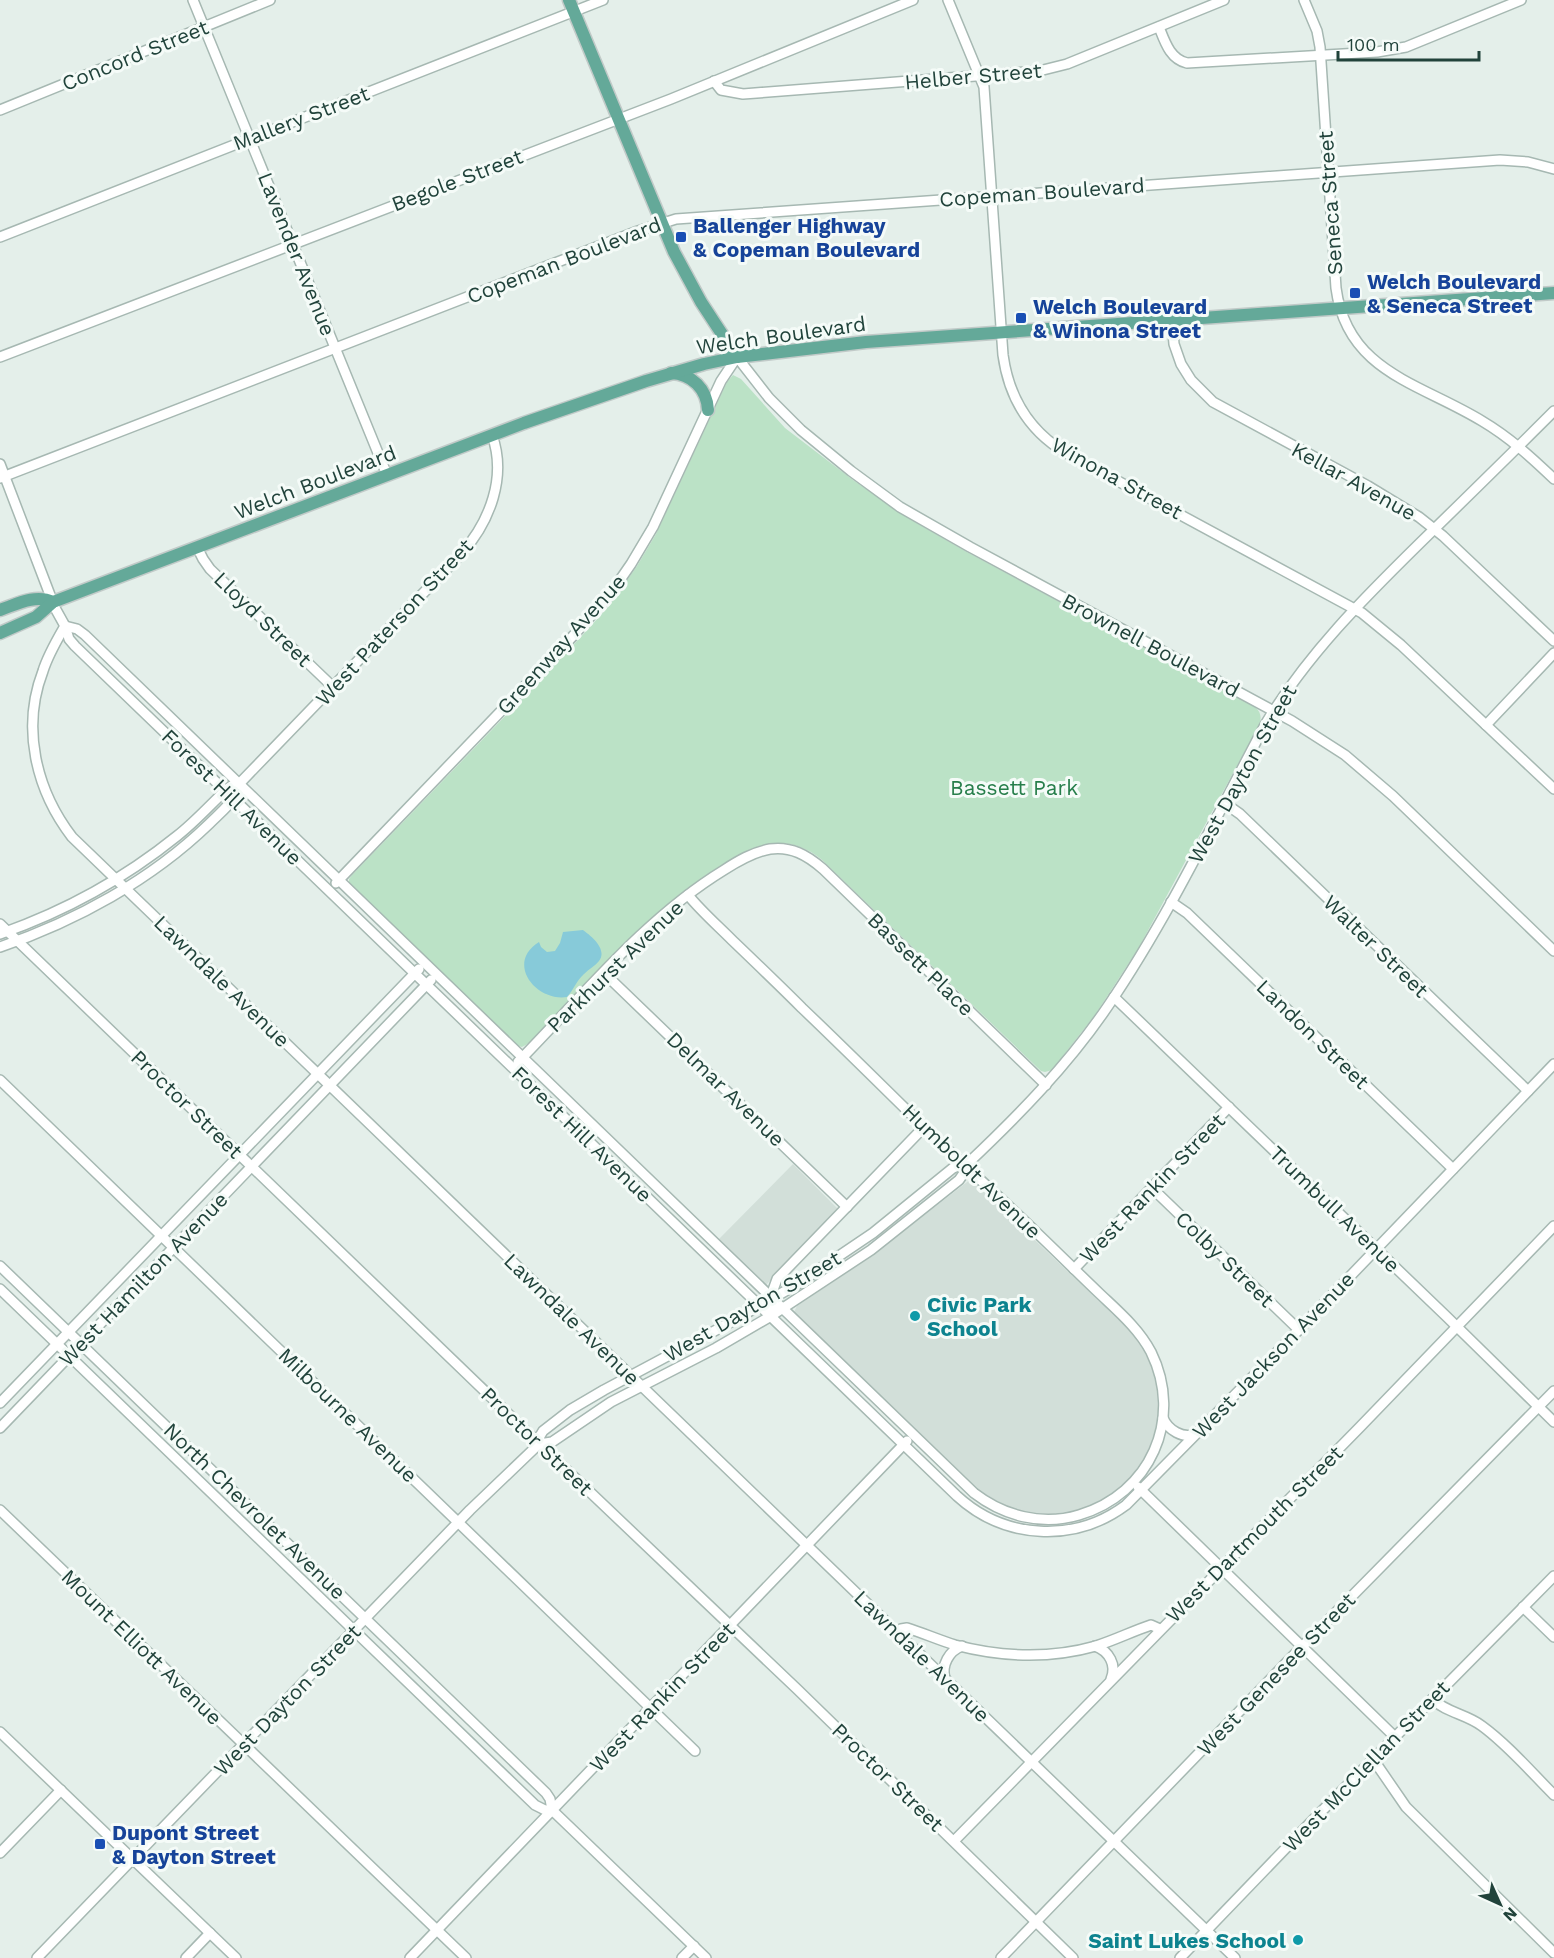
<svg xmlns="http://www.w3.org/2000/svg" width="1554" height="1958" font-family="'Work Sans',sans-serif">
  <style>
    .built { fill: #d2dfd9 }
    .green { fill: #bbe2c6 }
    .water { fill: #87cad9 }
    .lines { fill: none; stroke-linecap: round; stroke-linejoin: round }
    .minor-casing { stroke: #a6b8b2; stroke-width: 12 }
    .major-casing { stroke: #c1cac8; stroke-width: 15 }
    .minor { stroke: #fff; stroke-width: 9 }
    .major { stroke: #64a999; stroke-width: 12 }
    .transit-dot { fill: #1a4fb4; stroke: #f5fbf8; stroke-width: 2 }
    .culture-dot { fill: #0f9aa8; stroke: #f5fbf8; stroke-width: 2 }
    .labels { text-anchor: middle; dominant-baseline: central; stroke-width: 6; stroke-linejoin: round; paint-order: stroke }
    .street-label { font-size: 21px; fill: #21433b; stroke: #f5fbf8 }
    .transit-label { font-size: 21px; font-weight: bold; fill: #164399; stroke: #f5fbf8; text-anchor: start }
    .park-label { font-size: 21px; fill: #277e4b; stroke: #f5fbf8 }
    .culture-label { font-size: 21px; font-weight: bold; fill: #0d838f; stroke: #f5fbf8; text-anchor: start }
  </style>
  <rect width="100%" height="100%" fill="#e4efea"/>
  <g class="built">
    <path d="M793 1164 838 1209 766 1285 718 1240Z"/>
    <path d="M971 1179 1131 1332 1145 1353 1153 1370 1157 1388 1158 1412 1155 1433 1146 1455 1130 1478 1108 1496 1083 1509 1052 1514 1028 1513 1013 1509 982 1493 794 1312 797 1306 866 1260Z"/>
  </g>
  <path class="green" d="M733 375 741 379 785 428 853 480 908 518 965 551 1255 707C1261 712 1262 718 1259 725L1138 949 1095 1015 1052 1070 1045 1072 1041 1071 821 859C806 847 789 841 770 844 753 846 738 855 724 864 668 897 622 946 578 993 563 1009 540 1038 522 1047L515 1045 349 884V879L352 875 567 652 609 606 637 566 656 534 727 382Z"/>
  <path class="water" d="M583 930C591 936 608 949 599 961 595 966 589 969 584 974 577 980 574 989 567 997 536 1002 505 963 539 942L541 947 547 952 555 951 560 943 563 932Z"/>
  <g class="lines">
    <g class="minor-casing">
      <g id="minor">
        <path d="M193 0 387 475"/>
        <path d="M948 0 984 87 1003 355C1009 398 1029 431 1066 453L1362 613 1401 645 1554 789"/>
        <path d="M1304 0 1317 31 1320 47 1336 288C1347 372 1420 383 1482 421 1509 437 1531 457 1554 479"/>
        <path d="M1159 27C1165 42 1170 59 1187 63L1377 52 1406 47 1521 0"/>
        <path d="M714 81 721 90 743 94 1039 71 1067 64 1224 0"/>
        <path d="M0 110 270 0"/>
        <path d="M0 237 603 0"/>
        <path d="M1172 320 1174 344 1181 364 1191 380 1213 402 1368 486 1419 517 1443 536 1554 641"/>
        <path d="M0 357 671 99 913 0"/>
        <path d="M0 464 55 608 65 626 69 639 75 646 957 1496C1005 1540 1075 1543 1126 1505L1286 1343 1554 1064"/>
        <path d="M0 478 635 232 676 219 1500 160 1528 162 1554 169"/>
        <path d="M197 547 203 559 210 569 333 687"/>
        <path d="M65 626 77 629 85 635 974 1493C1004 1516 1042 1526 1079 1515 1150 1494 1184 1419 1151 1352 1139 1329 1119 1312 1100 1294 1079 1274 1058 1253 1037 1233 1000 1197 961 1163 924 1127 883 1087 843 1047 802 1008 779 985 756 963 732 940 717 925 701 911 688 895"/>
        <path d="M65 626C57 640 48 655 43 671 21 728 36 790 72 837L1235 1958"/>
        <path d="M1486 725 1554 653"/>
        <path d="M1223 802 1240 814 1528 1091"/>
        <path d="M336 883 573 636 611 593 631 564 653 527 721 381 737 357 769 398 801 430 851 471 900 507 970 547 1292 721 1345 755 1393 796 1554 951"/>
        <path d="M1171 902 1187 913 1453 1169"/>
        <path d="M0 924 550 1454 797 1689 1073 1958"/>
        <path d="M0 934C63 912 125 878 177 836 195 822 210 805 227 789L233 785 239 784 462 553C490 521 507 477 492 435"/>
        <path d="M0 947C76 921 151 880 209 824 218 815 230 805 237 794"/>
        <path d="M604 973 847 1207"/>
        <path d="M1114 997 1447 1317 1554 1422"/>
        <path d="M518 1062C583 996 644 919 724 870 738 861 753 852 770 849 791 846 807 855 823 869L1046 1085"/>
        <path d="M0 1080 695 1751"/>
        <path d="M1152 1188 1299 1330"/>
        <path d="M0 1266 546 1793 550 1799 552 1810 706 1958"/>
        <path d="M1074 1269 1229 1107"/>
        <path d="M0 1289 535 1805 545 1810H552"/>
        <path d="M771 1316 773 1290 777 1279 924 1127"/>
        <path d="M0 1403 419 969"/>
        <path d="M1163 1418C1168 1430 1183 1439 1195 1434"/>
        <path d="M0 1428 431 980"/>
        <path d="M539 1444 540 1436 543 1431 570 1410 604 1390 720 1328 796 1285 873 1233 953 1168 958 1166 966 1165"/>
        <path d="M1138 1487 1395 1737"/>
        <path d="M0 1510 466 1958"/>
        <path d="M1523 1607 1554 1637"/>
        <path d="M897 1632 901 1629 907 1628C923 1633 939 1640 955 1645 1001 1657 1050 1659 1096 1646 1115 1640 1133 1631 1151 1625L1160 1629"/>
        <path d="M1095 1646C1109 1651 1117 1665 1111 1679"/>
        <path d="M945 1679C941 1665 949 1651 962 1646"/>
        <path d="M1432 1699C1447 1713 1466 1714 1482 1726 1508 1745 1531 1772 1554 1795"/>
        <path d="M0 1732 236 1958"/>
        <path d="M1373 1759 1406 1807 1554 1953"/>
        <path d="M954 1841 1360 1427 1554 1226"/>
        <path d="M0 1853 61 1790"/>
        <path d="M37 1958 470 1510 539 1444 552 1442 611 1402 716 1348 771 1316 871 1250 959 1180 966 1170V1165C1018 1116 1068 1065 1108 1006 1168 918 1216 817 1266 723 1308 654 1363 599 1420 543 1465 499 1510 455 1554 411"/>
        <path d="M186 1958 210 1933"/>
        <path d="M410 1958 907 1441"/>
        <path d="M682 1958 694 1946"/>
        <path d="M1001 1958 1289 1660 1554 1391"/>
        <path d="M1180 1958 1310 1823 1554 1576"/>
      </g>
    </g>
    <g class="major-casing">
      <g id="major">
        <path d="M569 0 674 252 701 302 737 357"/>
        <path d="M671 373C692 374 707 389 708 410"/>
        <path d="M0 610C17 604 35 594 53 602"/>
        <path d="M0 633 36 617 53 602 524 423 646 381 704 364 737 357 866 342 1554 293"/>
      </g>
    </g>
    <use href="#minor" class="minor"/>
    <use href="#major" class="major"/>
  </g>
  <g class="transit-dot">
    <rect x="675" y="231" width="12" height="12" rx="3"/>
    <rect x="1349" y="287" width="12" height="12" rx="3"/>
    <rect x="1015" y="312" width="12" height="12" rx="3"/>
    <rect x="94" y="1838" width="12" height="12" rx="3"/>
  </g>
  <g class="culture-dot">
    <circle cx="915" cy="1316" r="6"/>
    <circle cx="1298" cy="1940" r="6"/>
  </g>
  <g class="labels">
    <g class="street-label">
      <text transform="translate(135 55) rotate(-22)">Concord Street</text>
      <text transform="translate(973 76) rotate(-5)">Helber Street</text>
      <text transform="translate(301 118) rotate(-21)">Mallery Street</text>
      <text transform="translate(457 180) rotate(-21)">Begole Street</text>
      <text transform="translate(1042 192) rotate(-4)">Copeman Boulevard</text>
      <text transform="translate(1330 203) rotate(-94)">Seneca Street</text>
      <text transform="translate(297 254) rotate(68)">Lavender Avenue</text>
      <text transform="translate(564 260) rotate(-21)">Copeman Boulevard</text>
      <text transform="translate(781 335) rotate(-8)">Welch Boulevard</text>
      <text transform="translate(1117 478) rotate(29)">Winona Street</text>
      <text transform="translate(1354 481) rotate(29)">Kellar Avenue</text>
      <text transform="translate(315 482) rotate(-21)">Welch Boulevard</text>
      <text transform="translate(263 619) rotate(44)">Lloyd Street</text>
      <text transform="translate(394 622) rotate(-47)">West Paterson Street</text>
      <text transform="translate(561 644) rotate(-48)">Greenway Avenue</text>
      <text transform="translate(1151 645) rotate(28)">Brownell Boulevard</text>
      <text transform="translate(1242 774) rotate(-61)">West Dayton Street</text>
      <text transform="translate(232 797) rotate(44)">Forest Hill Avenue</text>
      <text transform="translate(1376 946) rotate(44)">Walter Street</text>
      <text transform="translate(921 964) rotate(44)">Bassett Place</text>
      <text transform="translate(615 966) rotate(-44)">Parkhurst Avenue</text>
      <text transform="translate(222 981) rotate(44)">Lawndale Avenue</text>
      <text transform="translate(1313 1034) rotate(44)">Landon Street</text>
      <text transform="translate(726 1089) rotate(44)">Delmar Avenue</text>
      <text transform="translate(187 1104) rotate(44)">Proctor Street</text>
      <text transform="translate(582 1134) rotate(44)">Forest Hill Avenue</text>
      <text transform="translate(972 1171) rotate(44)">Humboldt Avenue</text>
      <text transform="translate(1152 1188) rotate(-46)">West Rankin Street</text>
      <text transform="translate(1335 1209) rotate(44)">Trumbull Avenue</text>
      <text transform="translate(1225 1259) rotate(44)">Colby Street</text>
      <text transform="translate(143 1279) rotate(-46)">West Hamilton Avenue</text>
      <text transform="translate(752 1306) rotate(-30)">West Dayton Street</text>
      <text transform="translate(572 1319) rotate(44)">Lawndale Avenue</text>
      <text transform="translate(1273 1355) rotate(-46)">West Jackson Avenue</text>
      <text transform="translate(348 1415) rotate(44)">Milbourne Avenue</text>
      <text transform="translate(537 1441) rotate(44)">Proctor Street</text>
      <text transform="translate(255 1511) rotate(44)">North Chevrolet Avenue</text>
      <text transform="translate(1254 1534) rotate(-45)">West Dartmouth Street</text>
      <text transform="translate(142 1647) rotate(44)">Mount Elliott Avenue</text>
      <text transform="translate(922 1656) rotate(44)">Lawndale Avenue</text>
      <text transform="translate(1276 1674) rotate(-46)">West Genesee Street</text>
      <text transform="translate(662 1697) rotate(-46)">West Rankin Street</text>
      <text transform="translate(287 1700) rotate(-46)">West Dayton Street</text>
      <text transform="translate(1366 1766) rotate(-46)">West McClellan Street</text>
      <text transform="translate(888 1777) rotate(44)">Proctor Street</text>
    </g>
    <g class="transit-label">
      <text x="693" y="225">Ballenger Highway<tspan x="693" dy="24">&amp; Copeman Boulevard</tspan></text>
      <text x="1367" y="281">Welch Boulevard<tspan x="1367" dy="24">&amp; Seneca Street</tspan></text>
      <text x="1033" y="306">Welch Boulevard<tspan x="1033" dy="24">&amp; Winona Street</tspan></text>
      <text x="112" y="1832">Dupont Street<tspan x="112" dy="24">&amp; Dayton Street</tspan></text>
    </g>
    <g class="park-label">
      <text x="1014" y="787">Bassett Park</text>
    </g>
    <g class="culture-label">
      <text x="927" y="1304">Civic Park<tspan x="927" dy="24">School</tspan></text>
      <text x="1286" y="1940" text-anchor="end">Saint Lukes School</text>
    </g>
  </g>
  <g transform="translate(1500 1904) rotate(135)" stroke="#f5fbf8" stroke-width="4.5" paint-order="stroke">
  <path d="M0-4.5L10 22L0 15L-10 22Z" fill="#21433b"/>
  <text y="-9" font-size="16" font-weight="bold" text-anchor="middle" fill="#21433b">N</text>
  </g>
  <path d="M1338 51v9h141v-9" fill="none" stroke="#21433b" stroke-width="3"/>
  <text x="1347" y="51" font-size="18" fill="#21433b" stroke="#f5fbf8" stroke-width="4.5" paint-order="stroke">100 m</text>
</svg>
